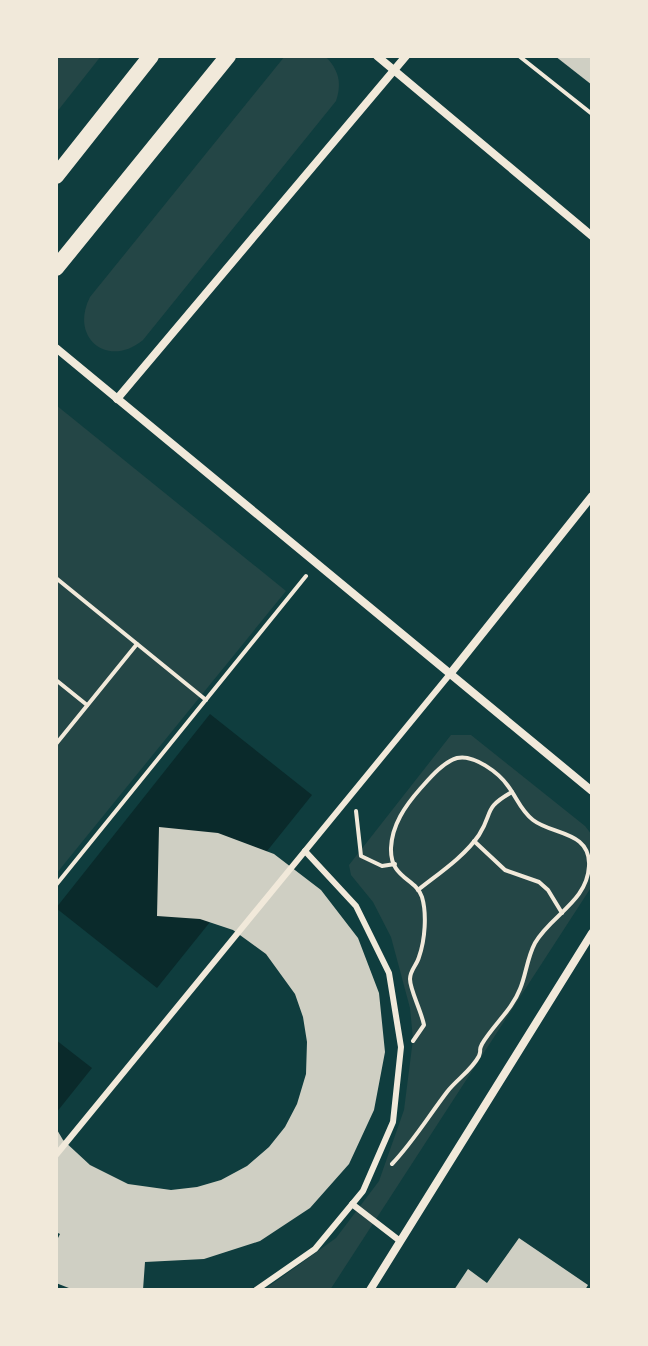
<svg xmlns="http://www.w3.org/2000/svg" width="648" height="1346" font-family="Montserrat,sans-serif">
  <style>
    .green { fill: #244646 }
    .water { fill: #0a2a2b }
    .building { fill: #cfcfc3 }
    .lines { fill: none; stroke-linecap: round; stroke-linejoin: round }
    .path { stroke: #f1e9da; stroke-width: 4 }
    .service { stroke: #f1e9da; stroke-width: 6 }
    .minor { stroke: #f1e9da; stroke-width: 8 }
    .secondary { stroke: #f1e9da; stroke-width: 16 }
  </style>
  <rect width="100%" height="100%" fill="#0f3d3e"/>
  <g class="green">
    <path d="M56 56H101L56 113Z"/>
    <path d="M285 56H325C339 70 342 83 336 101L143 340C108 369 69 338 90 297Z"/>
    <path d="M56 405 286 591 56 874Z"/>
    <path d="M451 735H471L585 826 592 835V886L330 1290H264L336 1238 379 1181 404 1110 413 1039 410 1008 391 937 373 902 351 875 349 865Z"/>
  </g>
  <g class="water">
    <path d="M210 714 312 795 157 988 56 908Z"/>
    <path d="M56 1040 92 1068 56 1113Z"/>
  </g>
  <g class="building">
    <path d="M555 56H592V85Z"/>
    <path d="M159 827 218 833 274 854 321 890 358 938 379 993 385 1052 374 1110 349 1164 310 1208 260 1241 204 1259 145 1262 143 1290H74L56 1283V1242L60 1234 56 1232V1128L63 1140 90 1165 128 1184 171 1190 197 1187 221 1180 247 1166 269 1147 285 1127 297 1104 306 1074 307 1042 303 1017 295 994 266 954 233 930 200 919 157 916Z"/>
    <path d="M519 1238 588 1285 585 1290H454L468 1269 487 1283Z"/>
  </g>
  <g class="lines">
    <g class="path">
      <path d="M519 56 592 114"/>
      <path d="M56 578 206 700"/>
      <path d="M56 680 87 705"/>
      <path d="M56 744 137 644"/>
      <path d="M356 811 361 856 382 866 395 864"/>
      <path d="M474 841 505 870 539 882 548 890 562 913"/>
      <path d="M56 885 306 576"/>
      <path d="M418 890C438 874 464 857 479 835 494 812 482 809 512 792"/>
      <path d="M392 1164C413 1142 428 1117 447 1092 456 1080 472 1070 479 1056 482 1048 478 1052 482 1044 493 1025 512 1010 520 989 526 975 527 958 535 943 551 915 587 902 589 866 591 831 552 835 533 820 521 811 517 798 508 786 499 773 474 754 457 758 443 762 429 779 420 789 405 806 392 825 391 848 390 879 416 878 422 897 427 914 425 940 419 957 417 965 410 970 410 979 410 990 421 1010 424 1025L413 1041"/>
    </g>
    <g class="service">
      <path d="M56 1155 450 674"/>
      <path d="M352 1204 400 1241"/>
      <path d="M256 1290 315 1249 363 1191 393 1122 401 1047 389 973 356 906 305 851"/>
    </g>
    <g class="minor">
      <path d="M377 56 592 236"/>
      <path d="M56 348 592 791"/>
      <path d="M117 399 406 56"/>
      <path d="M450 674 592 496"/>
      <path d="M370 1290 592 933"/>
    </g>
    <g class="secondary">
      <path d="M56 176 151 56"/>
      <path d="M56 268 228 56"/>
    </g>
  </g>
  <rect width="648" height="1346" fill="none" stroke="#f1e9da" stroke-width="116"/>
</svg>
